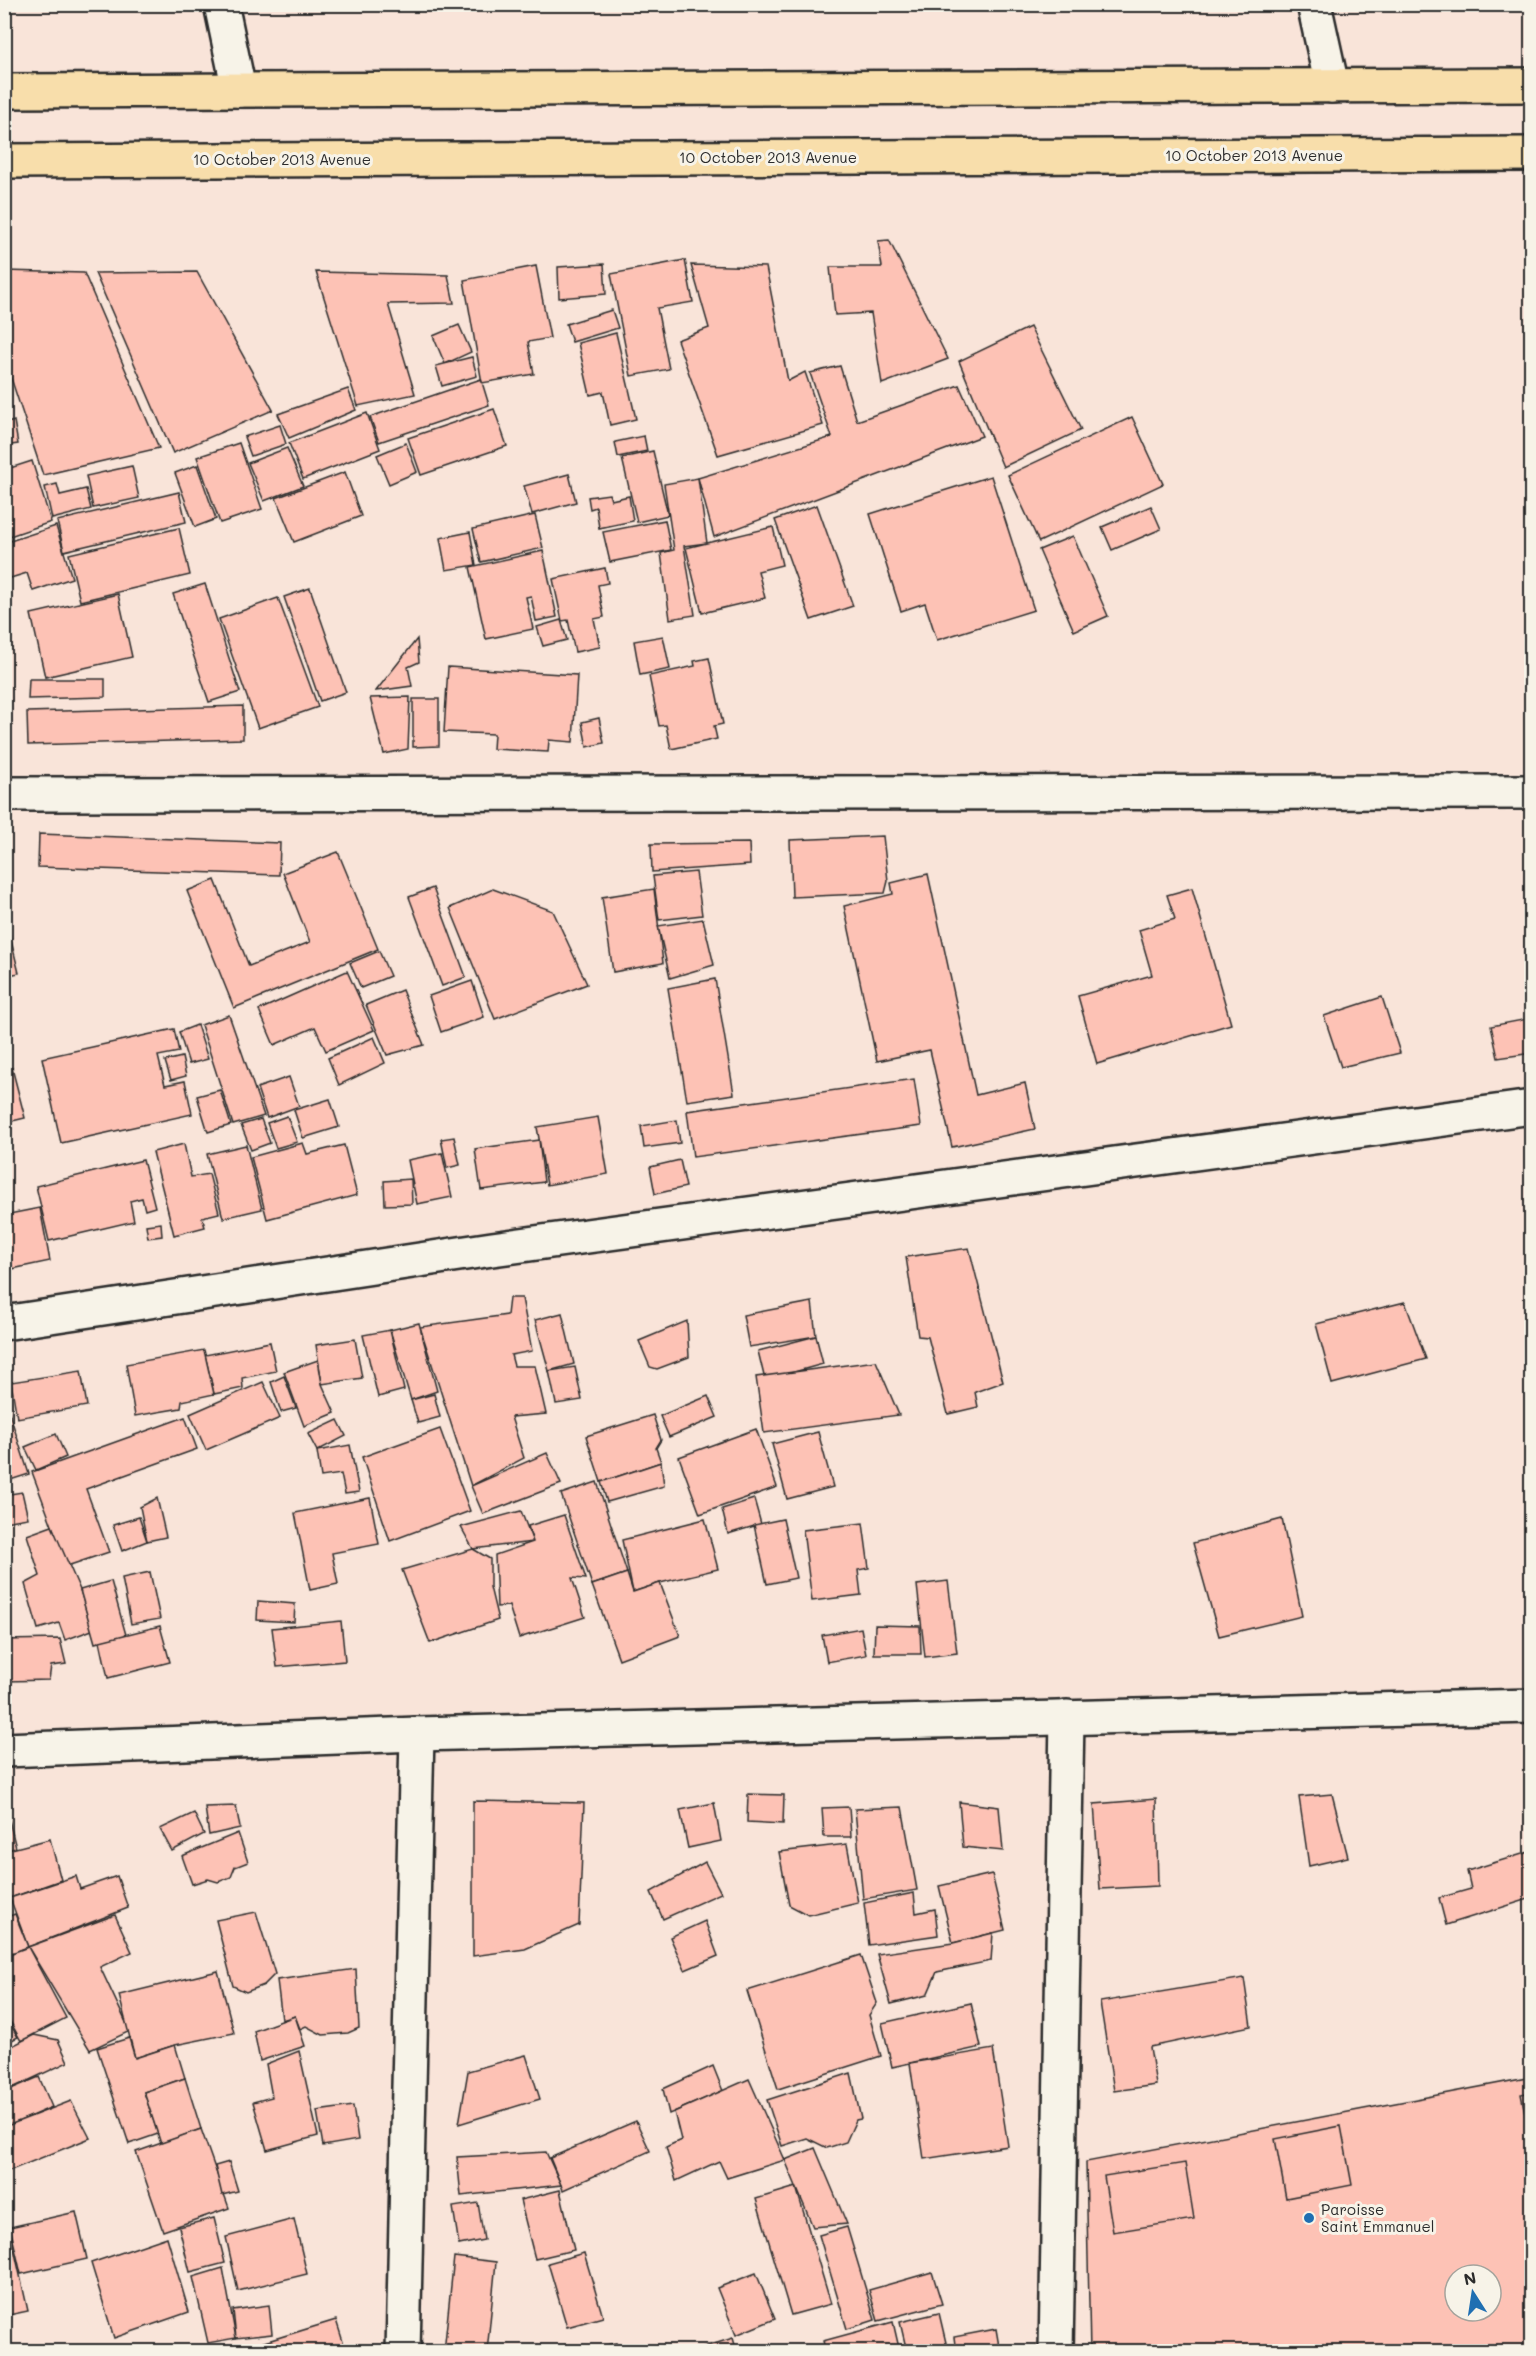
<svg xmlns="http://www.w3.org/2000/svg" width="1536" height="2356" font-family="Mali,sans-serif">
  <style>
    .building { fill: #fdc2b5; stroke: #2b2b2b; stroke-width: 1.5; fill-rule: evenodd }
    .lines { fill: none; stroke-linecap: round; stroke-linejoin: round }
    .minor-casing { stroke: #2b2b2b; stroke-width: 38 }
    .trunk-casing { stroke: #2b2b2b; stroke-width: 38 }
    .minor { stroke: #f7f3e8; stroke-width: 33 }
    .trunk { stroke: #f8deab; stroke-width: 33 }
    .poi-dot { fill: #1f6fb2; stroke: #f7f3e8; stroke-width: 2 }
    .labels { text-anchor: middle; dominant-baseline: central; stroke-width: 6; stroke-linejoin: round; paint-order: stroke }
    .street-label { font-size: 15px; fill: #2b2b2b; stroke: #f7f3e8 }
    .poi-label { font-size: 15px; fill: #2b2b2b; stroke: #f7f3e8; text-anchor: start }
  </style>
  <rect width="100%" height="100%" fill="#f9e4d9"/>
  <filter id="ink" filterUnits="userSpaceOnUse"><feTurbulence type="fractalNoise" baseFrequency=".0167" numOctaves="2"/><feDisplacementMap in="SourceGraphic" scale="12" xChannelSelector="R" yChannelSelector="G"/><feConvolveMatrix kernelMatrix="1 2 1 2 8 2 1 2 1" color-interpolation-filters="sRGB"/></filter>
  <g filter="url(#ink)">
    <g class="building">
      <path d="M889 240 948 359 882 384 871 313 835 315 830 267H882L878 241Z"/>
      <path d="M685 260 693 302 657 308 669 369 631 376 611 274Z"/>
      <path d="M604 264 606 294 559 298 558 267Z"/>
      <path d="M691 265 766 267 788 381 805 372 823 425 718 455 677 340 709 328Z"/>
      <path d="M536 266 550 338 528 342 534 374 482 383 464 280Z"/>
      <path d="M4 271 84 273 159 448 43 475 4 357Z"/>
      <path d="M197 272 273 410 173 453 95 273Z"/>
      <path d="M316 272 448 275 454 303 388 304 415 394 358 406Z"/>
      <path d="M612 310 618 328 572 342 566 324Z"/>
      <path d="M459 325 471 352 445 364 433 336Z"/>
      <path d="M1030 327 1081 430 1003 467 959 361Z"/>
      <path d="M616 333 636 419 610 425 603 392 590 395 578 343Z"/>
      <path d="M472 357 477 376 442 386 436 366Z"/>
      <path d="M840 366 857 421 959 385 982 436 714 537 698 478 832 437 810 373Z"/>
      <path d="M481 379 489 405 379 442 370 417Z"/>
      <path d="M348 389 356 410 289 438 278 414Z"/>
      <path d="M494 409 507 446 421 475 408 438Z"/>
      <path d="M367 413 380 449 303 479 289 443Z"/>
      <path d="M1132 417 1163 484 1039 542 1008 475Z"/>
      <path d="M14 421 18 444 4 446V424Z"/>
      <path d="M280 425 286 444 251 456 244 437Z"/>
      <path d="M644 436 647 451 618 457 615 442Z"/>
      <path d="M239 443 262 509 220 523 197 457Z"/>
      <path d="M406 443 417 472 389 484 377 455Z"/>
      <path d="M287 448 303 486 264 501 248 463Z"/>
      <path d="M653 451 668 515 637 522 622 458Z"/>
      <path d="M32 461 51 522 4 538V470Z"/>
      <path d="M197 465 216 519 195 527 175 473Z"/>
      <path d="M132 466 139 498 93 508 86 476Z"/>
      <path d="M345 472 361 516 294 542 276 498Z"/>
      <path d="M569 474 576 502 532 514 524 486Z"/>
      <path d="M991 476 1034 610 937 640 925 603 901 611 870 514Z"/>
      <path d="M698 478 707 543 684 546 695 615 670 619 661 553 674 550 664 484Z"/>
      <path d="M57 484 60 495 86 489 91 509 52 519 45 487Z"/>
      <path d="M179 492 186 522 64 551 57 521Z"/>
      <path d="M609 494 611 500 629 496 633 521 599 528 596 507 590 509 588 497Z"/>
      <path d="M817 505 853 606 811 620 775 520Z"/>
      <path d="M1151 506 1161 529 1112 550 1102 527Z"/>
      <path d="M535 515 543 548 481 562 473 529Z"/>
      <path d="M665 520 671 550 610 562 603 532Z"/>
      <path d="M56 526 72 578 33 591 27 573 4 580V543Z"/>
      <path d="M773 527 782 565 758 571 765 598 702 613 686 548Z"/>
      <path d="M179 528 190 575 80 601 69 554Z"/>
      <path d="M470 532 476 565 446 570 440 538Z"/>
      <path d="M1073 536 1108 616 1074 631 1039 550Z"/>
      <path d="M543 551 557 617 536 621 531 596 526 597 533 629 486 639 470 567Z"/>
      <path d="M605 568 608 583 598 585 604 617 594 619 600 647 575 652 568 620 562 621 553 579Z"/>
      <path d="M205 584 240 692 209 702 173 594Z"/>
      <path d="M310 588 346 692 320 701 284 597Z"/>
      <path d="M118 594 132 657 45 677 31 614Z"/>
      <path d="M278 598 318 707 258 728 219 619Z"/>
      <path d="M561 620 567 640 543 646 537 627Z"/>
      <path d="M663 636 670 669 640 675 634 641Z"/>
      <path d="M417 639 419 662 408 667 412 686 376 691Z"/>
      <path d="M709 658 723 724 714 726 717 739 671 749 666 725 659 726 649 676 695 666 694 661Z"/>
      <path d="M448 667 577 675 573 742 549 740 548 752 493 749 494 734 444 732Z"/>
      <path d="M29 679H105V697L28 699Z"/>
      <path d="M410 697 408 749 384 754 370 698Z"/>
      <path d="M413 699H439V746L413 747Z"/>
      <path d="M243 706V739L28 745 27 712Z"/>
      <path d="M599 718 604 743 587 747 582 722Z"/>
      <path d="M39 834 280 843 279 875 38 867Z"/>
      <path d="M883 836 888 881 885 893 792 897 790 840Z"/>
      <path d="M749 843 750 865 652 872 651 844Z"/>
      <path d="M338 852 378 949 234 1008 187 891 215 880 249 966 310 942 283 873Z"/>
      <path d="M696 872 702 915 659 920 653 876Z"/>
      <path d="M928 874 976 1095 1025 1083 1035 1129 952 1147 930 1050 877 1061 844 906 893 894 891 883Z"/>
      <path d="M433 888 466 977 442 986 409 897Z"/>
      <path d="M1192 888 1231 1024 1097 1064 1078 996 1152 975 1139 930 1175 919 1167 895Z"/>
      <path d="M493 889 553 911 587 984 495 1019 450 908Z"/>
      <path d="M654 889 663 963 613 972 602 897Z"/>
      <path d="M1532 907V1053L1498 1058 1491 1026 1528 1019 1524 963 1527 908Z"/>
      <path d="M4 912 19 973 4 976Z"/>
      <path d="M703 919 714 965 670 978 658 926Z"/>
      <path d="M379 951 390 976 361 988 350 963Z"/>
      <path d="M347 971 374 1030 326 1051 315 1027 274 1045 259 1010Z"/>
      <path d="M715 979 734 1094 687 1101 668 988Z"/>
      <path d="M472 981 484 1017 441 1032 429 996Z"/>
      <path d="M402 990 424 1045 387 1055 366 1005Z"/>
      <path d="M1382 997 1400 1053 1341 1067 1324 1016Z"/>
      <path d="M229 1015 264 1116 233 1125 201 1025Z"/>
      <path d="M197 1025 208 1059 189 1064 179 1032Z"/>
      <path d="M174 1029 179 1052 158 1056 165 1085 185 1081 192 1114 61 1143 42 1058Z"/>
      <path d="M374 1037 385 1063 339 1085 328 1058Z"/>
      <path d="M182 1057 186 1076 171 1080 165 1061Z"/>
      <path d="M12 1068 25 1118 4 1123V1070Z"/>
      <path d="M289 1077 299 1106 267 1118 257 1088Z"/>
      <path d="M914 1079 921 1126 693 1157 687 1111Z"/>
      <path d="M220 1090 231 1125 208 1132 197 1096Z"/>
      <path d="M330 1099 339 1127 303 1138 294 1110Z"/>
      <path d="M287 1116 297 1142 276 1148 267 1123Z"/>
      <path d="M598 1117 608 1174 547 1185 537 1127Z"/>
      <path d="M261 1119 270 1143 251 1150 241 1125Z"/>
      <path d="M677 1120 680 1143 644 1148 641 1126Z"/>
      <path d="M454 1137 460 1165 447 1168 441 1139Z"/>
      <path d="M539 1140 544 1182 481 1190 475 1149Z"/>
      <path d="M303 1143 307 1154 344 1145 357 1195 267 1219 251 1157Z"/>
      <path d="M184 1144 191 1177 209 1174 219 1213 202 1217 205 1227 174 1235 153 1152Z"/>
      <path d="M246 1145 262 1209 223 1218 207 1154Z"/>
      <path d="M442 1153 452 1197 417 1204 408 1160Z"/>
      <path d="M143 1160 155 1207 145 1210 142 1198 130 1201 134 1221 49 1241 36 1186Z"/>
      <path d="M680 1160 686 1187 655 1194 650 1167Z"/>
      <path d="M411 1179 412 1204 385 1205 384 1181Z"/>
      <path d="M40 1208 50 1261 12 1269 4 1215Z"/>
      <path d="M161 1223 162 1236 148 1238 146 1225Z"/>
      <path d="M969 1248 1003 1382 975 1392 978 1407 948 1414 928 1337 918 1336 906 1257Z"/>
      <path d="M509 1298H522L532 1351 511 1355 514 1366H535L546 1414 511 1417 524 1458 471 1486 420 1327 507 1315Z"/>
      <path d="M812 1302 816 1336 749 1347 743 1315Z"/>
      <path d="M1405 1302 1426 1359 1332 1384 1316 1324Z"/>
      <path d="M562 1313 574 1364 549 1371 535 1320Z"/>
      <path d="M687 1321 689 1357 657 1369 650 1367 639 1341Z"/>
      <path d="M419 1323 437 1391 411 1400 390 1330Z"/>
      <path d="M390 1330 404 1390 378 1397 363 1335Z"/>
      <path d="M816 1336 823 1364 765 1380 758 1351Z"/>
      <path d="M355 1339 362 1378 322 1384 316 1345Z"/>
      <path d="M270 1342 276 1371 242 1378 243 1388 214 1394 205 1355Z"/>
      <path d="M204 1350 214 1394 182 1401 181 1408 135 1416 126 1364Z"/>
      <path d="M318 1360 322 1384 335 1413 304 1426 284 1372Z"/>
      <path d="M876 1361 899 1415 764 1433 756 1377Z"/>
      <path d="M575 1367 582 1400 556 1404 549 1371Z"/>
      <path d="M81 1371 87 1406 17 1418 11 1382Z"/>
      <path d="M284 1376 296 1408 281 1412 271 1382Z"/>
      <path d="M263 1382 280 1418 206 1450 190 1414Z"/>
      <path d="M434 1394 440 1417 418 1423 411 1400Z"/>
      <path d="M708 1396 717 1417 669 1437 660 1416Z"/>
      <path d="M5 1400 29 1474 4 1482V1401Z"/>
      <path d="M653 1415 661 1440 656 1448 661 1462 601 1482 586 1436Z"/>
      <path d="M185 1417 197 1449 86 1489 109 1552 67 1566 32 1472Z"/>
      <path d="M338 1420 346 1436 317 1451 308 1434Z"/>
      <path d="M440 1429 470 1511 390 1541 362 1457Z"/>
      <path d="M756 1429 777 1487 700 1514 679 1457Z"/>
      <path d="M818 1432 833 1487 787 1499 772 1444Z"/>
      <path d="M56 1434 66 1457 36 1470 25 1447Z"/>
      <path d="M350 1445 359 1492 345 1494 341 1474 321 1477 317 1451Z"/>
      <path d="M547 1453 561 1484 483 1514 471 1486Z"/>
      <path d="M661 1462 664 1486 607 1502 601 1482Z"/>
      <path d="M597 1482 627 1573 592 1585 561 1494Z"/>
      <path d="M22 1492 28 1518 4 1522V1495Z"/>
      <path d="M157 1498 166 1537 147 1541 140 1507Z"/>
      <path d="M370 1498 379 1544 332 1553 338 1584 310 1590 295 1513Z"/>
      <path d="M754 1499 761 1524 728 1534 722 1509Z"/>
      <path d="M521 1511 533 1542 473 1549 461 1527Z"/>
      <path d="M564 1515 586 1579 572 1578 585 1617 519 1638 509 1606 497 1607 495 1555 533 1542 528 1526Z"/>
      <path d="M139 1517 147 1541 122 1551 113 1525Z"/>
      <path d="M705 1519 718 1569 660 1583 633 1592 622 1540Z"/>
      <path d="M783 1519 796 1578 767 1584 754 1525Z"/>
      <path d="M1282 1519 1302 1616 1219 1636 1193 1543Z"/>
      <path d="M863 1523 869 1568 858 1570 861 1595 812 1601 803 1530Z"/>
      <path d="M52 1526 80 1590 92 1630 65 1640 59 1623 38 1629 25 1584 40 1576 27 1535Z"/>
      <path d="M473 1549 490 1559V1587L498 1620 430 1643 402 1570Z"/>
      <path d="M150 1572 160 1619 131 1624 122 1578Z"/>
      <path d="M627 1573 633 1592 660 1583 680 1636 619 1659 592 1585Z"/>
      <path d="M111 1581 126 1635 95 1643 80 1590Z"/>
      <path d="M948 1581 957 1653 925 1657 917 1585Z"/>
      <path d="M258 1601 295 1604 294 1622 257 1620Z"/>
      <path d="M341 1621 345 1661 277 1667 272 1628Z"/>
      <path d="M875 1625 920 1626 921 1654H874Z"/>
      <path d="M160 1626 170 1662 108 1678 100 1641Z"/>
      <path d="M861 1628 866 1655 827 1662 822 1635Z"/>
      <path d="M60 1639 66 1664 51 1666 49 1680 7 1681 9 1669H4V1640Z"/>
      <path d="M748 1794 784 1795 783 1824 747 1822Z"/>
      <path d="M1332 1794 1348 1857 1309 1866 1299 1797Z"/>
      <path d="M1156 1799 1158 1886 1100 1889 1094 1804Z"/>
      <path d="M473 1801 584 1803 579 1925 525 1949 473 1956Z"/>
      <path d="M959 1802 999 1807 1003 1851 963 1847Z"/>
      <path d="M714 1803 721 1841 688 1848 680 1810Z"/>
      <path d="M236 1806 240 1828 209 1835 205 1807Z"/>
      <path d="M849 1807 851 1837H824L822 1808Z"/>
      <path d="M902 1807 917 1890 863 1899 855 1809Z"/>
      <path d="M6 1808 16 1848 4 1851V1809Z"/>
      <path d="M194 1813 204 1834 172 1851 160 1829Z"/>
      <path d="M238 1833 248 1862 235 1867 231 1877 218 1882 208 1879 192 1884 182 1856Z"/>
      <path d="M50 1839 61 1880 10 1898 4 1884V1851Z"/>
      <path d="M847 1844 858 1903 808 1915 789 1905 779 1852Z"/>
      <path d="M1532 1851V1898L1446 1925 1439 1898 1471 1889 1467 1871Z"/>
      <path d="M705 1862 721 1893 663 1919 651 1892Z"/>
      <path d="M992 1874 1005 1930 953 1943 939 1886Z"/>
      <path d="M76 1876 80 1889 117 1876 128 1908 28 1947 10 1898Z"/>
      <path d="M4 1884 10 1898 4 1900Z"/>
      <path d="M914 1893 916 1913 935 1909 938 1935 869 1945 864 1903Z"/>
      <path d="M10 1898 9 1910 4 1912V1900Z"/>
      <path d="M256 1912 275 1974 264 1985 246 1992 233 1986 216 1920Z"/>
      <path d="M15 1914 28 1947 4 1956V1918Z"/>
      <path d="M115 1915 132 1952 100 1967 130 2031 90 2050 28 1947Z"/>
      <path d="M705 1921 718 1956 685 1970 670 1937Z"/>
      <path d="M993 1933 991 1961 937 1972 927 1995 891 2004 877 1954 953 1943Z"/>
      <path d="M28 1947 66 2018 21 2041 4 2010V1956Z"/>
      <path d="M861 1955 877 2003 869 2015 881 2056 778 2089 747 1991Z"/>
      <path d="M356 1969 359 2028 348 2033 323 2035 306 2026 300 2029 295 2016 282 2020 277 1980Z"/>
      <path d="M218 1971 234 2033 175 2045 135 2058 119 1995Z"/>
      <path d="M1244 1978 1251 2026 1150 2047 1156 2085 1114 2091 1100 2002Z"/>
      <path d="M971 2003 981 2047 892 2067 882 2023Z"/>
      <path d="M4 2015 18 2037 4 2044Z"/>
      <path d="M295 2016 305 2046 260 2061 254 2031Z"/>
      <path d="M34 2035 58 2040 68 2062 4 2092V2050Z"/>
      <path d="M129 2038 135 2058 175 2045 185 2078 144 2092 158 2134 129 2144 97 2048Z"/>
      <path d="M993 2049 1008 2146 924 2159 910 2063Z"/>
      <path d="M299 2051 318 2136 267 2150 253 2102 272 2097 266 2064Z"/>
      <path d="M526 2055 540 2099 459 2124 468 2071Z"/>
      <path d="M713 2066 723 2091 669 2114 663 2089Z"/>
      <path d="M851 2073 861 2119 856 2120 846 2142 827 2148 807 2138 782 2146 767 2100Z"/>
      <path d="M39 2077 52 2107 4 2128V2092Z"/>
      <path d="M1532 2077V2352H1090L1086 2162ZM1455 2275H1491V2311H1455Z"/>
      <path d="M185 2078 201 2129 161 2144 144 2092Z"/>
      <path d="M749 2079 785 2160 727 2178 719 2161 676 2181 666 2147 681 2140 674 2112Z"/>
      <path d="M1532 2092V2147L1521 2094Z"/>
      <path d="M71 2101 90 2138 4 2173V2127Z"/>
      <path d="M353 2106 358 2140 323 2146 317 2111Z"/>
      <path d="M636 2121 650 2151 563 2190 550 2158Z"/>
      <path d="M1341 2126 1352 2185 1286 2198 1275 2139Z"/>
      <path d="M201 2129 229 2208 163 2231 136 2152Z"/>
      <path d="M815 2148 847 2224 813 2227 785 2160Z"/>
      <path d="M546 2152 561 2185 461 2196 457 2157Z"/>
      <path d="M229 2162 238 2191 222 2195 215 2166Z"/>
      <path d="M1185 2163 1194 2219 1113 2232 1104 2176Z"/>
      <path d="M796 2187 831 2304 791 2315 756 2199Z"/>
      <path d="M560 2190 574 2250 535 2259 520 2200Z"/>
      <path d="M478 2203 484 2240 459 2245 453 2207Z"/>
      <path d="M76 2212 87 2259 21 2274 10 2227Z"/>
      <path d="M214 2218 225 2263 190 2272 179 2227Z"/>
      <path d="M294 2219 307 2274 238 2291 226 2237Z"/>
      <path d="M847 2227 875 2320 847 2329 819 2235Z"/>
      <path d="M11 2235 28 2311 4 2316V2236Z"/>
      <path d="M167 2237 189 2312 114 2338 91 2263Z"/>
      <path d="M584 2253 603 2317 567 2327 548 2263Z"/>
      <path d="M454 2257 496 2262 487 2352H444Z"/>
      <path d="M223 2268 236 2338 208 2343 193 2277Z"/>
      <path d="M932 2272 942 2304 878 2321 869 2290Z"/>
      <path d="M756 2273 775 2319 736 2335 717 2288Z"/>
      <path d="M269 2305 272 2334 236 2338 233 2310Z"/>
      <path d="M939 2313 947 2347 928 2352H907L900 2322Z"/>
      <path d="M336 2320 345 2348 334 2352H232Z"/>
      <path d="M893 2322 899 2348 885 2352H826L823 2341Z"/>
      <path d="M996 2329 1000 2352H956L954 2337Z"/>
      <path d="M733 2338 737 2352H692V2351Z"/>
      <path d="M616 2343 618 2352H580Z"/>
      <path d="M819 2346 821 2352H802Z"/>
    </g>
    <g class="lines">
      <g class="minor-casing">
        <g id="minor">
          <path d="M221 4 239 90"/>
          <path d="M1314 4 1332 86"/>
          <path d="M4 794 1532 792"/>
          <path d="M4 1323 492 1249 1532 1107"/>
          <path d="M4 1750 417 1734 1532 1706"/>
          <path d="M403 2352 417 1734"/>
          <path d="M1056 2352 1067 1717"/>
        </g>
      </g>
      <g class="trunk-casing">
        <g id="trunk">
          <path d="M4 91 1532 85"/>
          <path d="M4 161 1532 154"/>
        </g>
      </g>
      <use href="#minor" class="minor"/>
      <use href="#trunk" class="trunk"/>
    </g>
  </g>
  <circle class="poi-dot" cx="1309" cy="2218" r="6"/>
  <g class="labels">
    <g class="street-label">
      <text x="1254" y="155">10 October 2013 Avenue</text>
      <text x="768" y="157">10 October 2013 Avenue</text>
      <text x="282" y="159">10 October 2013 Avenue</text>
    </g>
    <g class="poi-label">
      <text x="1321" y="2209">Paroisse<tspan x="1321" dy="17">Saint Emmanuel</tspan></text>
    </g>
  </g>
  <rect width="1536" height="2356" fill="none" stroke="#f7f3e8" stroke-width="24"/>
  <rect x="12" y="12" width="1512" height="2332" fill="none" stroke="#2b2b2b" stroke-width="2" filter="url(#ink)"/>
  <g transform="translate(1473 2293) rotate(348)"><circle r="28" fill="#f7f3e8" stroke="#a5a39c" stroke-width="1.5"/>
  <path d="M0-4.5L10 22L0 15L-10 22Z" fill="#1f6fb2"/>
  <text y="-9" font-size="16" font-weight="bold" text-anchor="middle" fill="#2b2b2b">N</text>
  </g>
</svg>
